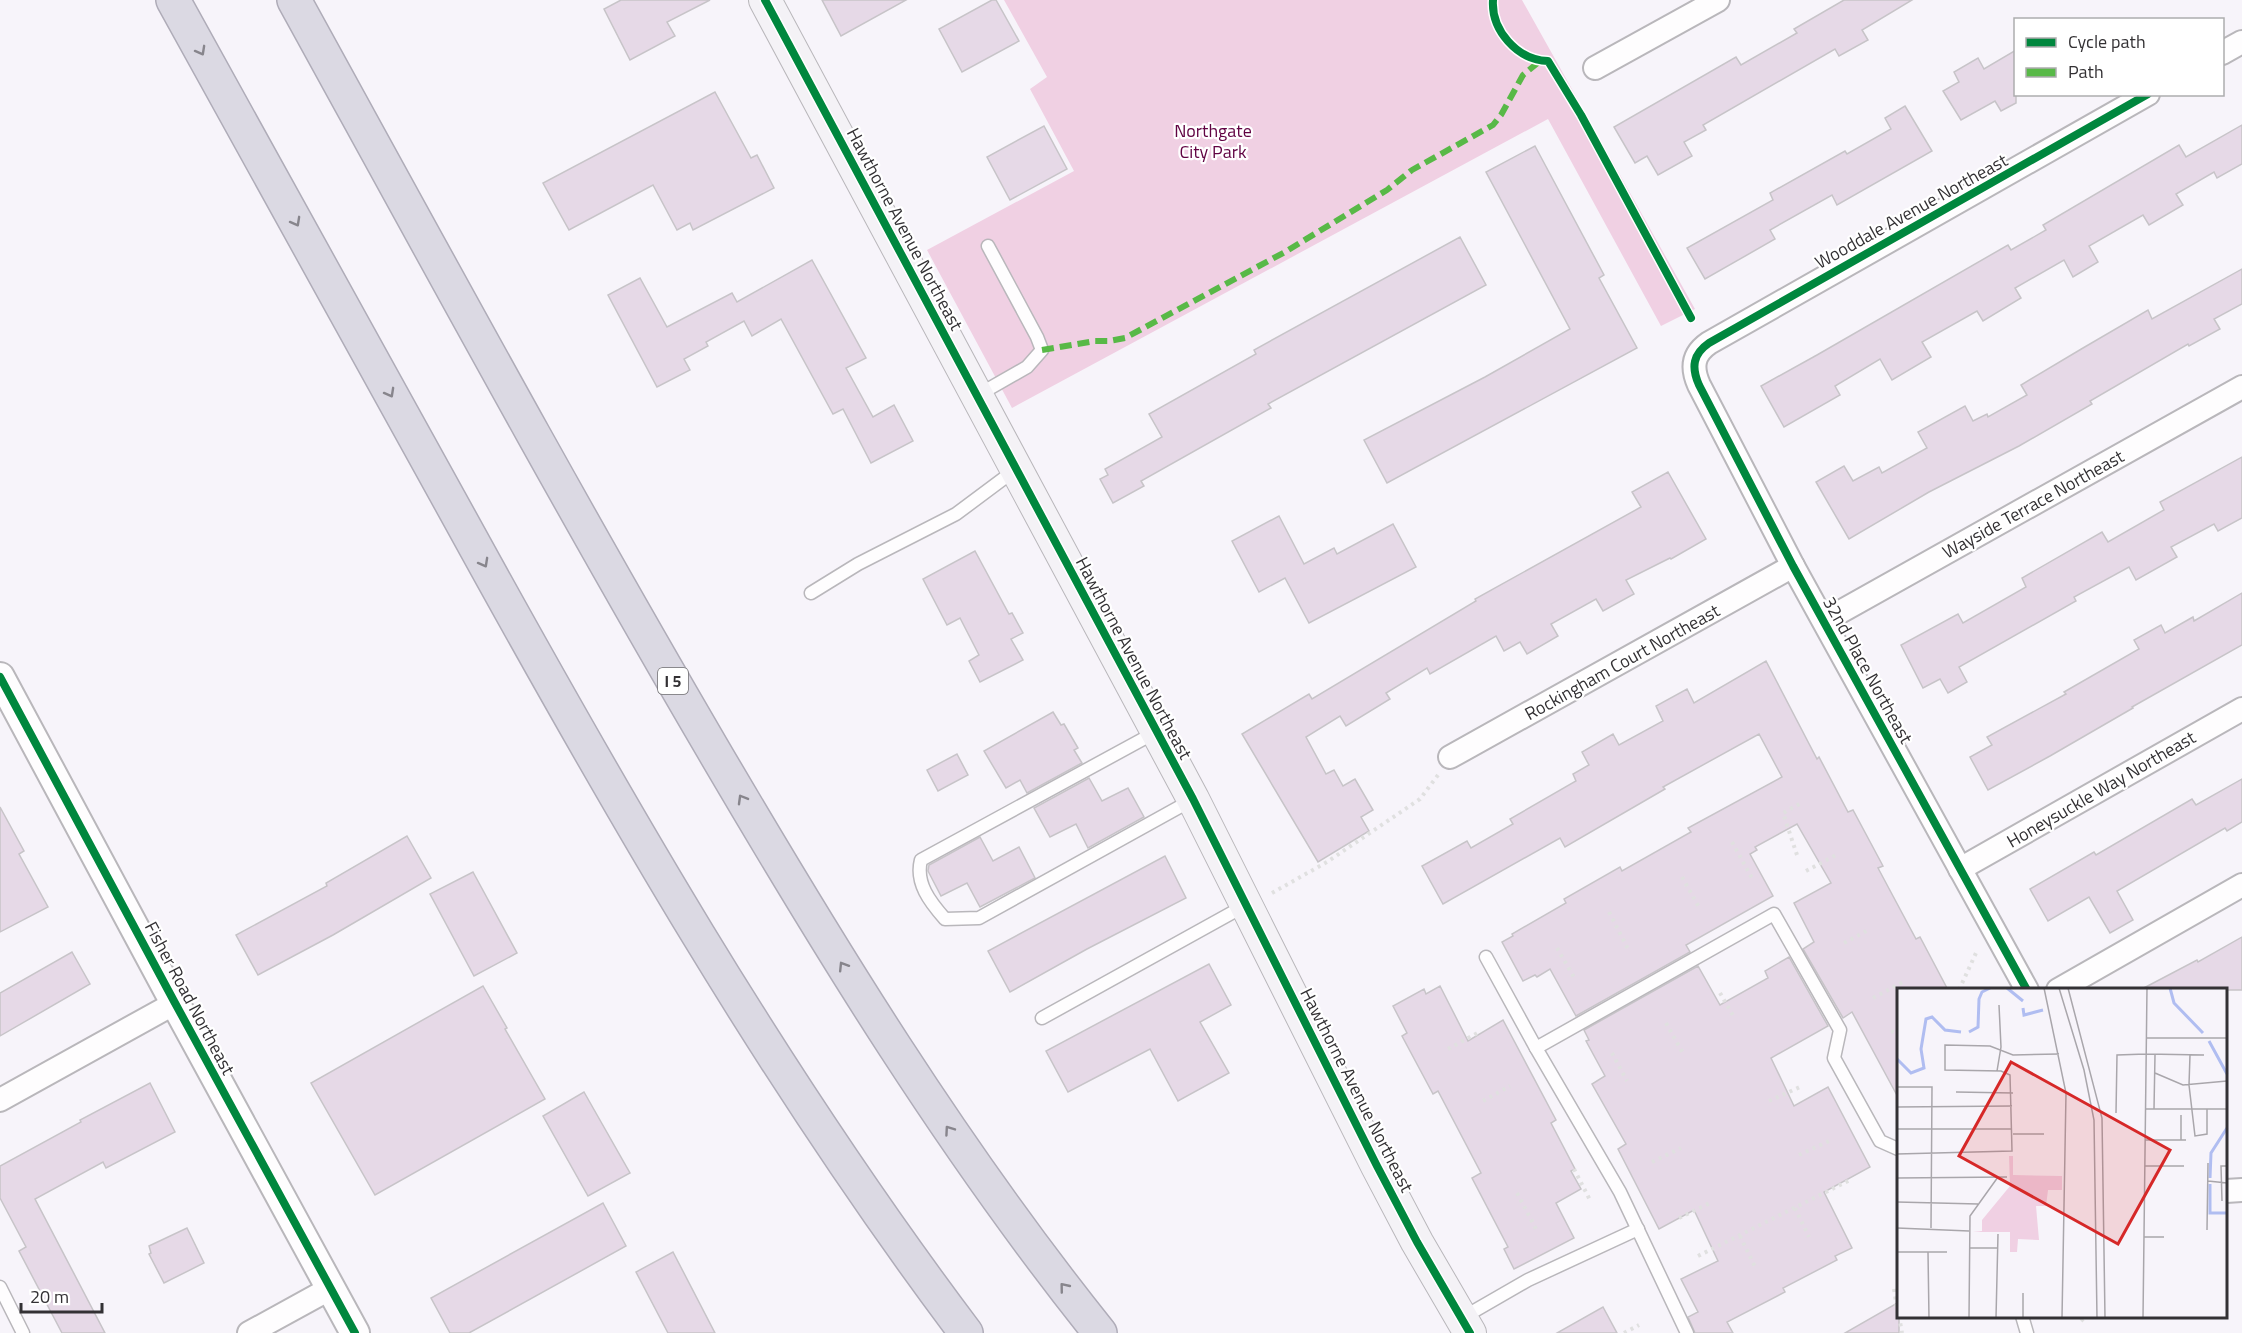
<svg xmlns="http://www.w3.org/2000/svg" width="2242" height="1333" font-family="'Titillium Web',sans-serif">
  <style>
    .green { fill: #f0d0e3 }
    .building { fill: #e6d9e7; stroke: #c7c4c8; stroke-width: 1.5 }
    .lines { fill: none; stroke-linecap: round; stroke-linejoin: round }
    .service-casing { stroke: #b9b7bb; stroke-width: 15 }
    .minor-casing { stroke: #b9b7bb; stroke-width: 26 }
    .tertiary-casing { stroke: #b9b7bb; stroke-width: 32 }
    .secondary-casing { stroke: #b9b7bb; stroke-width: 34 }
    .motorway-casing { stroke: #afacb8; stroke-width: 36 }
    .path { stroke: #e0e0e0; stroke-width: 4; stroke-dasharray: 3 4.5; stroke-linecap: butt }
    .service { stroke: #fefdfe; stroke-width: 12 }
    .minor { stroke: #fefdfe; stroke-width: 22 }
    .tertiary { stroke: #fefdfe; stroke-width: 28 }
    .secondary { stroke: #f4f2f6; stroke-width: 32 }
    .motorway { stroke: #dbd9e3; stroke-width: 33 }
    .quiet { stroke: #58b947; stroke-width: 6; stroke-dasharray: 12 6; stroke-linecap: butt }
    .cycleway-casing { stroke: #fff; stroke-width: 11 }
    .cycleway { stroke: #00873e; stroke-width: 8 }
    .oneway { stroke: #87858c }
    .labels { text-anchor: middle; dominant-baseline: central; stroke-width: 4.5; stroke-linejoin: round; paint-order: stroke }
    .shield { fill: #fff; stroke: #706f71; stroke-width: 1.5 }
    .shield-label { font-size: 16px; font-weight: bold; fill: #333134 }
    .park-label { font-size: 18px; fill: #600242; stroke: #fff }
    .street-label { font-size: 18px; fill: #333134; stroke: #fff }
    .inset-river { fill: none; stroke: #b0bdf1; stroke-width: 3 }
    .inset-road { fill: none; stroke: #a9a6ab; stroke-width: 1.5 }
    .view { fill: #d62828; fill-opacity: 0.15; stroke: #d62828; stroke-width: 3 }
    .inset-edge { fill: none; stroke: #333134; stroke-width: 3 }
  </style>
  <rect width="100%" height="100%" fill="#f7f4fa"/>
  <path class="green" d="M1004 0H1522L1695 309 1661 326 1548 119 1012 408 927 250 1074 171 1030 89 1047 77Z"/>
  <g class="building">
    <path d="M621 0H710L667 22 675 36 630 60 604 9Z"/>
    <path d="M822 0H906L841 36Z"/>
    <path d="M992 0H996L1019 41 962 72 939 29Z"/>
    <path d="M1844 0H1912L1862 30 1868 40 1839 56 1835 49 1703 125 1706 130 1684 142 1692 156 1658 175 1647 156 1635 163 1614 127 1736 57 1741 65 1797 33 1794 29Z"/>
    <path d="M2016 50V103L2001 111 1995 101 1961 120 1943 91 1959 82 1954 72 1978 58 1984 69Z"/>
    <path d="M715 92 751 158 757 155 774 188 693 230 690 223 677 230 653 185 569 230 543 183Z"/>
    <path d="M1905 106 1932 151 1837 205 1832 195 1770 230 1775 239 1705 279 1687 248 1773 200 1770 193 1845 151 1847 154 1891 129 1885 118Z"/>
    <path d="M2242 125V164L2217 178 2214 172 2176 194 2183 205 2149 225 2143 215 2089 246 2098 262 2073 277 2064 260 2015 288 2021 298 1983 321 1977 311 1922 342 1931 357 1892 380 1880 359 1835 386 1840 395 1784 427 1761 386 1817 355 2008 245 2011 250 2046 230 2043 225 2179 145 2186 157Z"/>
    <path d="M1044 126 1067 169 1010 200 987 157Z"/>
    <path d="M1535 146 1604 275 1599 278 1637 348 1387 483 1364 440 1485 377 1570 329 1486 172Z"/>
    <path d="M1460 237 1486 285 1268 404 1271 408 1141 481 1144 486 1113 503 1100 479 1108 475 1105 469 1162 437 1149 414 1256 354 1254 350Z"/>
    <path d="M812 260 866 358 846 368 873 417 894 405 913 441 871 463 843 409 833 414 781 319 752 336 744 321 706 342 708 346 684 359 690 370 657 387 608 295 640 278 667 327 732 293 737 302Z"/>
    <path d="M2242 269V304L2214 319 2220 329 2189 346 2188 344 2090 401 2092 404 2019 446 1929 492 1849 539 1816 482 1844 466 1853 481 1879 467 1882 473 1927 448 1918 432 1965 406 1973 421 1987 414 1988 417 2027 395 2021 385 2083 348 2148 310 2152 319Z"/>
    <path d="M2242 457V518L2218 531 2214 524 2171 547 2177 557 2136 580 2129 567 2074 597 2076 601 1959 667 1967 682 1948 693 1940 679 1923 688 1901 645 1958 614 1963 623 2026 587 2022 578 2102 532 2108 542 2164 510 2160 502Z"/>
    <path d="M1668 472 1706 539 1671 559 1670 558 1626 580 1634 594 1603 611 1596 599 1551 624 1558 636 1527 654 1520 642 1504 651 1496 636 1430 674 1427 668 1386 693 1390 699 1346 726 1340 716 1306 737 1326 774 1334 770 1343 786 1355 779 1373 810 1361 817 1369 831 1318 862 1242 734 1309 694 1312 699 1476 601 1475 599 1641 507 1632 492Z"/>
    <path d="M1279 516 1304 564 1334 548 1337 554 1393 524 1416 567 1309 623 1285 578 1259 592 1232 541Z"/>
    <path d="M975 551 1009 614 1012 613 1023 633 1011 639 1023 660 980 682 969 661 979 655 960 618 947 625 923 579Z"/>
    <path d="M2242 593V645L2132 707 2133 708 2050 756 1988 790 1970 757 1992 745 1987 737 2066 694 2064 692 2139 649 2134 640 2161 625 2165 633 2193 617 2194 621Z"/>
    <path d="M1766 661 1817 759 1819 757 1848 812 1853 810 1883 866 1878 868 1916 939 1920 937 1948 990H1899V1099L1852 1012 1843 1018 1803 949 1814 942 1794 903 1831 883 1797 824 1755 847 1757 850 1750 854 1773 896 1686 945 1690 952 1576 1016 1550 969 1537 977 1535 975 1523 981 1502 942 1513 936 1512 934 1566 903 1564 899 1620 867 1622 871 1691 832 1688 828 1782 777 1759 734 1663 787 1665 789 1565 847 1560 838 1443 904 1422 866 1467 841 1471 848 1513 824 1510 819 1576 781 1573 774 1589 765 1582 752 1613 734 1619 745 1663 721 1656 706 1687 689 1694 703Z"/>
    <path d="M1053 712 1061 725 1064 724 1078 748 1074 750 1082 763 1027 793 1020 780 1006 788 984 751Z"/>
    <path d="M957 754 968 775 938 791 927 770Z"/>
    <path d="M1089 778 1102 801 1128 788 1144 817 1088 848 1076 824 1050 837 1034 808Z"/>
    <path d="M2242 779V822L2227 831 2225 828 2117 891 2133 920 2110 933 2089 897 2048 921 2030 889 2094 852 2096 855 2192 799 2196 805Z"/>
    <path d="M0 807 24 851 19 854 48 907 0 932Z"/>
    <path d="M407 836 431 878 333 935 258 975 236 935 327 886 326 883Z"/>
    <path d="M980 837 993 861 1019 847 1035 878 980 907 967 883 941 896 928 871 929 865Z"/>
    <path d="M1165 856 1186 898 1087 949 1010 992 988 951Z"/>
    <path d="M473 872 517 953 474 976 430 894Z"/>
    <path d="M2242 937V990H2140L2197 960 2198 962Z"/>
    <path d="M72 952 90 984 0 1036V993Z"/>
    <path d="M1789 957 1828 1026 1771 1058 1794 1106 1828 1087 1870 1167 1824 1192 1852 1248 1835 1256 1837 1260 1783 1288 1785 1292 1727 1322 1733 1333H1695L1688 1317 1698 1312 1681 1279 1718 1261 1694 1210 1659 1229 1618 1149 1626 1144 1592 1084 1605 1076 1586 1041 1589 1040 1584 1030 1698 966 1720 1005 1768 978 1765 971Z"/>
    <path d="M1209 964 1231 1005 1200 1022 1229 1073 1178 1101 1150 1049 1068 1092 1046 1051Z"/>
    <path d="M483 986 507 1028 505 1029 545 1099 375 1195 311 1083Z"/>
    <path d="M1440 986 1468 1041 1503 1020 1556 1120 1551 1123 1575 1169 1571 1171 1581 1189 1556 1203 1574 1238 1514 1269 1504 1249 1508 1247 1472 1178 1481 1173 1438 1091 1433 1094 1402 1036 1407 1033 1393 1006 1424 989 1426 994Z"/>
    <path d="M150 1083 175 1132 106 1168 103 1162 35 1199 105 1333H62L19 1251 26 1247 0 1198V1166L81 1122 80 1120Z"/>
    <path d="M584 1092 630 1173 588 1196 543 1116Z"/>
    <path d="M603 1203 626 1246 469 1333H450L431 1298Z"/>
    <path d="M187 1228 204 1263 164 1283 149 1254 151 1253 149 1246Z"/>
    <path d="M673 1252 715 1333H668L636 1272Z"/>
    <path d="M1899 1302V1333H1845Z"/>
    <path d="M1603 1307 1617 1333H1557Z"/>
  </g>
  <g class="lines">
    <g class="service-casing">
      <g id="service">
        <path d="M978 395 1027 367 1042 350 1037 337 988 246"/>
        <path d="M811 593 858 564 956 514 1015 470"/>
        <path d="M1156 732 921 860C915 883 930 902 945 919L979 918 1192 800"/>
        <path d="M1486 957 1536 1048"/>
        <path d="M1042 1018 1246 905"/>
        <path d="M0 1287 23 1333"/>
        <path d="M2022 1316 2027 1333"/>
        <path d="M1462 1318 1528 1280 1638 1229"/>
        <path d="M1687 1333 1620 1192 1536 1048 1774 914 1840 1030 1834 1058 1880 1141 1898 1149"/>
      </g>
    </g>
    <g class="minor-casing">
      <g id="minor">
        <path d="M2222 53 2242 42"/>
        <path d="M1595 68 1718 0"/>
        <path d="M1824 621 2242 387"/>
        <path d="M1450 757 1793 566"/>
        <path d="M1960 869 2242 709"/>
        <path d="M2027 990 1793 566 1699 385C1691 367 1693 354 1709 343L2148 94"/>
        <path d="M2058 990 2242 885"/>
        <path d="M0 1100 175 1003"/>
        <path d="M2226 1191 2242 1190"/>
        <path d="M249 1333 331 1288"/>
      </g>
    </g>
    <g class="tertiary-casing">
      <path id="tertiary" d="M0 677 175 1003 355 1333"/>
    </g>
    <g class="secondary-casing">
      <path id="secondary" d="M765 0 1193 799 1377 1166 1417 1242 1470 1333"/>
    </g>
    <g class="motorway-casing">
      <g id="motorway">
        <path d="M173 0C269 173 364 346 460 519 614 799 773 1077 966 1333"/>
        <path d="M294 0C431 249 567 500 711 746 830 949 953 1150 1100 1333"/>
      </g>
    </g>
    <g class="path">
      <path d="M1732 842 1753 880"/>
      <path d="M1797 855 1783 813 1803 802"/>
      <path d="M1806 871 1838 854"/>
      <path d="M1682 877 1700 909"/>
      <path d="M1272 893 1327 862 1420 799 1438 775"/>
      <path d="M1609 912 1628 949"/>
      <path d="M1844 943 1870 929"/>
      <path d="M1557 948 1575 979"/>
      <path d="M1959 990 1976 953"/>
      <path d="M1720 993 1735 1019"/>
      <path d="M1873 998 1905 981"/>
      <path d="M1666 1023 1684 1055"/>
      <path d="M1891 1031 1896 1033 1898 1038"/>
      <path d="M1448 1049 1481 1031"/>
      <path d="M1612 1053 1627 1081"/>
      <path d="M1483 1101 1510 1086"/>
      <path d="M1769 1101 1800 1087"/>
      <path d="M1799 1155 1829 1141"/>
      <path d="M1652 1162 1681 1148"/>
      <path d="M1574 1169 1591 1202"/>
      <path d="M1517 1193 1536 1229"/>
      <path d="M1795 1208 1809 1237"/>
      <path d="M1679 1218 1712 1202"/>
      <path d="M1740 1236 1756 1269"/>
      <path d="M1698 1256 1850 1180"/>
      <path d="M1894 1289 1898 1315"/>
      <path d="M1899 1316 1902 1333"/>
      <path d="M2081 1321 2086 1316"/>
      <path d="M1624 1333 1639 1325"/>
    </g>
    <use href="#service" class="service"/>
    <use href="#minor" class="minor"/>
    <use href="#tertiary" class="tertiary"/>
    <use href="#secondary" class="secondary"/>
    <use href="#motorway" class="motorway"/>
    <path class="quiet" d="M1042 350 1095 341H1109L1125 338 1285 252 1387 190 1412 170 1493 125 1501 115 1523 75 1540 61"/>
    <g class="cycleway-casing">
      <g id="cycleway">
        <path d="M765 0 1193 799 1377 1166 1417 1242 1470 1333"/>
        <path d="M1493 0C1491 30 1517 60 1548 61L1581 115 1691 318"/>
        <path d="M0 677 175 1003 355 1333"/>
        <path d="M2027 990 1793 566 1699 385C1691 367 1693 354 1709 343L2148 94"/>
      </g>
    </g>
    <use href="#cycleway" class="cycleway"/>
  </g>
  <defs><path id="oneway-chevron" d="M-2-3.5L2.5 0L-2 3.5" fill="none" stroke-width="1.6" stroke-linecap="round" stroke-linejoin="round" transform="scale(1.5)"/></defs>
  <g class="oneway">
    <use href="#oneway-chevron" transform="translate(201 51) rotate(61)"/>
    <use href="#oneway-chevron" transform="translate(296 222) rotate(61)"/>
    <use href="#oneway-chevron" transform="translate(390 393) rotate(61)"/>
    <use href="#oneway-chevron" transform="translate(484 563) rotate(61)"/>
    <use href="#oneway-chevron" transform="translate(742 799) rotate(-120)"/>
    <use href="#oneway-chevron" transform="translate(843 966) rotate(-122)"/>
    <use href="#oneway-chevron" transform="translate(949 1130) rotate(-125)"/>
    <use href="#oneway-chevron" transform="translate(1064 1287) rotate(-129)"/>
  </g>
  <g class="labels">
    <rect class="shield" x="658" y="668" width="30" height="26" rx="4.5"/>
    <g class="shield-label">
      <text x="673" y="681">I 5</text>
    </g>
    <g class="park-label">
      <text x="1213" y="130">Northgate<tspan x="1213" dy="21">City Park</tspan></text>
    </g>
    <g class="street-label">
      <text transform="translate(1911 211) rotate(-29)">Wooddale Avenue Northeast</text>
      <text transform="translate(905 229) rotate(62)">Hawthorne Avenue Northeast</text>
      <text transform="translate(2033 504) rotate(-29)">Wayside Terrace Northeast</text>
      <text transform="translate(1134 658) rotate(62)">Hawthorne Avenue Northeast</text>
      <text transform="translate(1622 662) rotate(-29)">Rockingham Court Northeast</text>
      <text transform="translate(1868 670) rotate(61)">32nd Place Northeast</text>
      <text transform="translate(2101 789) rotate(-30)">Honeysuckle Way Northeast</text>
      <text transform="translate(190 998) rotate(62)">Fisher Road Northeast</text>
      <text transform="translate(1357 1090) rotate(63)">Hawthorne Avenue Northeast</text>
    </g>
  </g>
  <g transform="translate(1897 988)">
    <rect width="330" height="330" fill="#f7f4fa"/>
    <path d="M112 168H116V187L165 188V202H151L149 218H139L142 252 121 251 120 264H113V244H76L85 243V232L113 198Z" fill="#f0d0e3"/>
    <path class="inset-river" d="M110 0 126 13M273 0 277 15 306 45M126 20 127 27 146 22M72 44 81 39 82 11 85 4 93 0M312 53 330 86M0 71 14 85 27 80 24 61 29 31 35 29 48 42 64 44M313 190 314 165 330 140M313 196V225H330"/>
    <path class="inset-road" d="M147 0 169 105 165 330M162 0 187 82 197 132 200 330M171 0 205 130 208 330M249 50H330M249 66 307 67M293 67 292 97 298 148 310 146V121M100 83 104 59 102 17M258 85 286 97 330 93M0 99H35L34 240M59 104 116 105M0 119 115 118M248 121H330M257 121 258 67M219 125 220 67 249 66M284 127V152M0 141H115M116 146H147M248 152H289M0 166 115 163 113 87 104 83 48 82V57L93 58 116 67 162 66M248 178H287M0 190 110 189M311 193 330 195M325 213 324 178H330M0 214 81 216M0 240 72 243M310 242 311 175M247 249H267M72 260H100M0 264H50M31 264 32 330M72 330 73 228 101 189M99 330 101 246M126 330V305M246 330 250 0"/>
    <path class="view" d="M114 74 273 162 221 256 62 168Z"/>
    <rect width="330" height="330" class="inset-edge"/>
  </g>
  <rect x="2014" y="18" width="210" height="78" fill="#ffffff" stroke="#adadae" stroke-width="1.5"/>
  <rect x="2026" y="38" width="30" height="9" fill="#00873e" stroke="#adadae" stroke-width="1.5"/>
  <text x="2068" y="48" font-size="18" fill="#333134">Cycle path</text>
  <rect x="2026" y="68" width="30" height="9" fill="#58b947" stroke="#adadae" stroke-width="1.5"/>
  <text x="2068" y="78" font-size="18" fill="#333134">Path</text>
  <path d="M21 1303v9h81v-9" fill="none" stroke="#333134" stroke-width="3"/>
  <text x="30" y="1303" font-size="18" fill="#333134" stroke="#ffffff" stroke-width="4.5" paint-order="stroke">20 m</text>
</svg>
